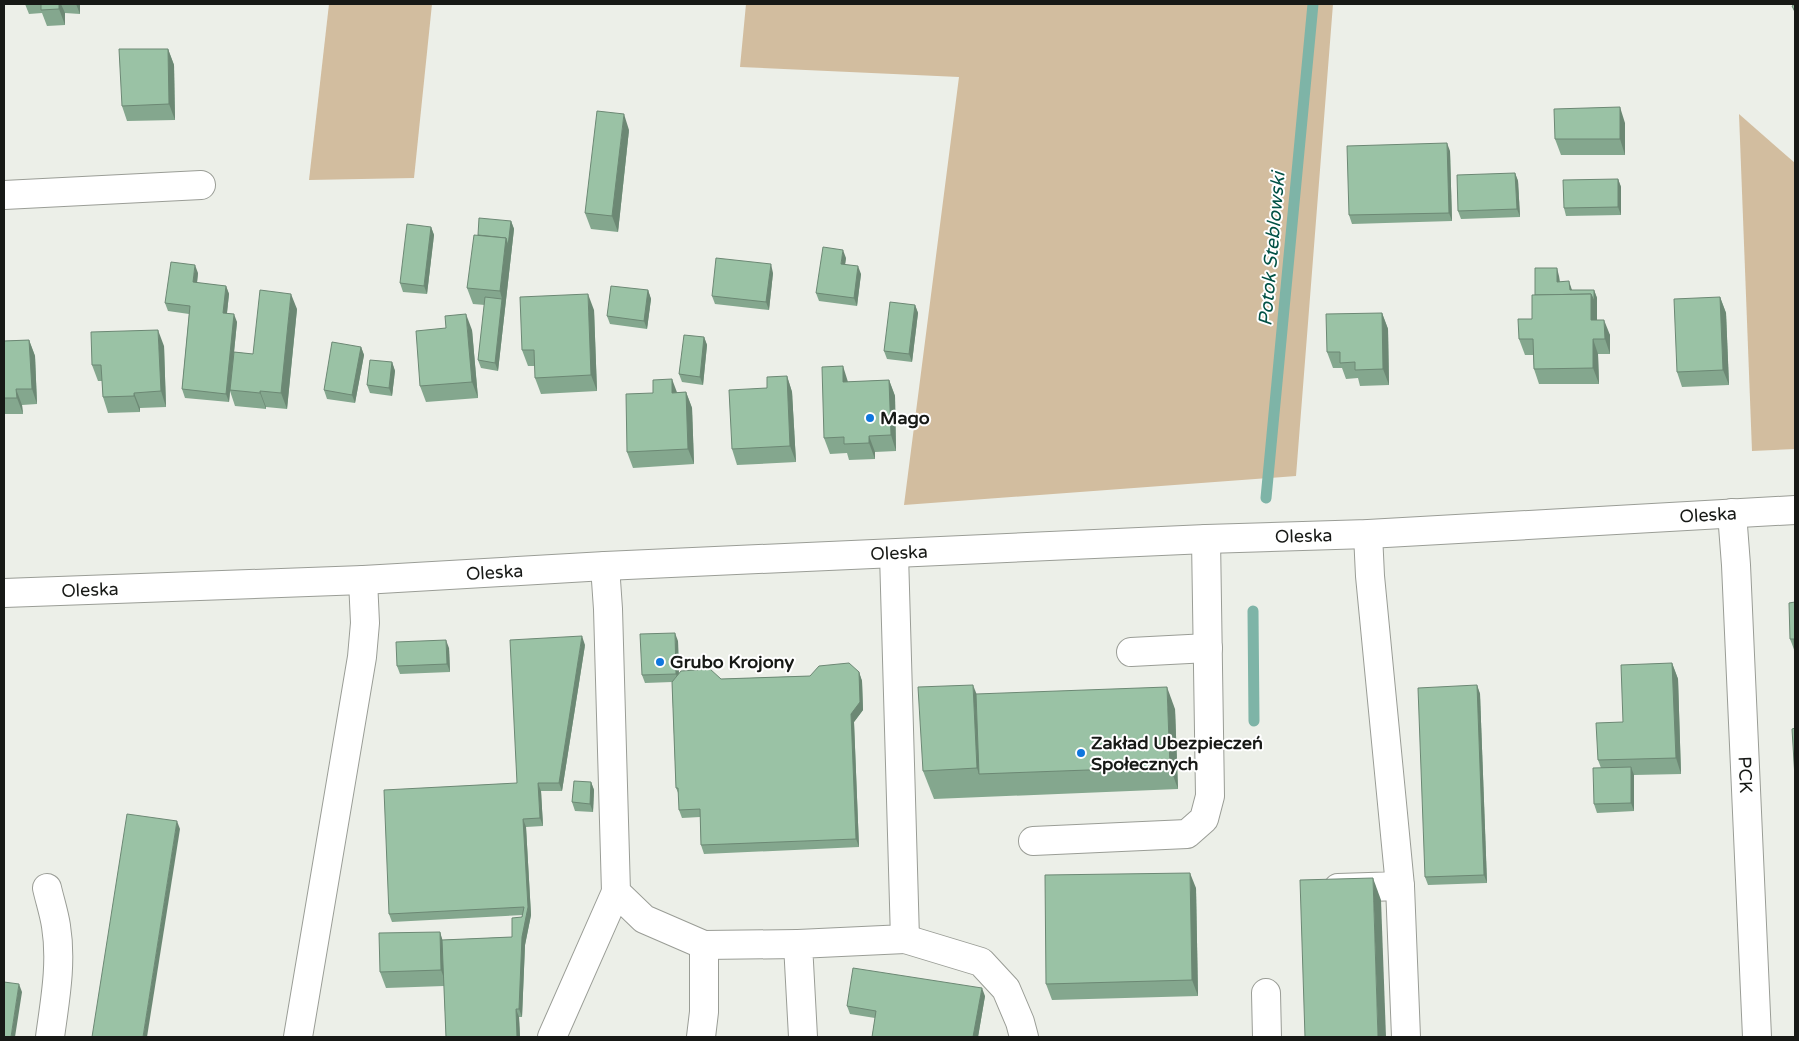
<svg xmlns="http://www.w3.org/2000/svg" width="1799" height="1041" font-family="'Varela Round',sans-serif">
  <style>
    .green { fill: #d2bd9f }
    .lines { fill: none; stroke-linecap: round; stroke-linejoin: round }
    .stream { stroke: #7eb4a7; stroke-width: 11 }
    .minor-casing { stroke: #9a9d96; stroke-width: 30 }
    .minor { stroke: #fff; stroke-width: 28 }
    .wall { fill: #84a78e }
    .shaded-wall { fill: #6c8874 }
    .building { fill: #9ac2a5; stroke: #6c8874 }
    .poi-dot { fill: #0f76de; stroke: #fff; stroke-width: 2 }
    .labels { text-anchor: middle; dominant-baseline: central; stroke-width: 4; stroke-linejoin: round; paint-order: stroke }
    .poi-label { font-size: 18px; font-weight: bold; fill: #171916; stroke: #fff; text-anchor: start }
    .street-label { font-size: 18px; fill: #171916; stroke: #fff }
    .water-label { font-size: 19px; font-style: italic; fill: #015145; stroke: #fff }
  </style>
  <rect width="100%" height="100%" fill="#ecefe8"/>
  <g class="green">
    <path d="M329 4H432L414 178 309 180Z"/>
    <path d="M746 4H1333L1296 476 904 505 959 77 740 67Z"/>
    <path d="M1739 114 1795 163V449L1752 451Z"/>
  </g>
  <g class="lines">
    <g class="stream">
      <path d="M1266 498 1313 4"/>
      <path d="M1253 611 1254 721"/>
    </g>
    <g class="minor-casing">
      <g id="minor">
        <path d="M4 195 201 185"/>
        <path id="s1" d="M1732 513 1736 565 1757 1037"/>
        <path d="M605 566 608 609 616 892 644 919 704 945 798 944"/>
        <path id="s2" d="M4 593 363 580 605 566 1206 539 1368 534 1795 510"/>
        <path d="M1131 652 1208 648"/>
        <path d="M1033 841 1187 834 1204 819 1210 796 1206 539"/>
        <path d="M1400 886 1406 1037"/>
        <path d="M47 888C50 901 54 913 56 926 62 963 55 1000 50 1037"/>
        <path d="M1338 888 1400 886 1370 576 1368 534"/>
        <path d="M905 939 981 962 1006 989 1020 1022 1024 1037"/>
        <path d="M1266 993 1267 1037"/>
        <path d="M298 1037 362 657 365 623 363 580"/>
        <path d="M552 1037 616 892"/>
        <path d="M701 1037 704 1012V945"/>
        <path d="M803 1037 798 944 905 939 894 554"/>
      </g>
    </g>
    <use href="#minor" class="minor"/>
  </g>
  <g class="wall">
    <path d="M25 4H80V14L65 13V25L47 26 42 13 29 14Z"/>
    <path d="M168 49 174 65 175 120 127 121 122 106Z"/>
    <path d="M1625 123V155H1561L1555 139Z"/>
    <path d="M629 130 618 232 591 229 585 213Z"/>
    <path d="M1450 151 1452 221 1352 224 1349 215Z"/>
    <path d="M1515 173 1518 181 1520 217 1461 219 1458 211Z"/>
    <path d="M1618 179 1621 187V215L1566 216 1564 208Z"/>
    <path d="M511 221 514 229 498 371 481 368 478 360 485 305 473 304 467 288 478 235Z"/>
    <path d="M431 227 434 235 427 294 403 292 400 283Z"/>
    <path d="M846 258 845 264 861 274 857 306 819 301 816 293Z"/>
    <path d="M198 273 197 283 226 286 229 294 227 313 237 322 234 352 253 354 297 309 287 409 266 407V409L235 406 230 391 229 402 185 398 182 389 189 314 168 311 165 303Z"/>
    <path d="M773 273 769 310 715 304 712 296Z"/>
    <path d="M1559 276 1560 282 1572 290H1594L1597 298V320L1610 335V354H1598L1599 384H1539L1534 369 1533 355H1525L1519 339 1532 319 1535 295Z"/>
    <path d="M648 290 651 299 647 329 610 324 607 316Z"/>
    <path d="M1720 297 1726 313 1729 385 1682 387 1677 372Z"/>
    <path d="M915 305 918 313 912 362 887 359 884 351Z"/>
    <path d="M594 310 597 391 541 394 535 378V366H528L522 350Z"/>
    <path d="M1382 313 1388 329 1389 385 1360 386 1358 378 1346 379 1342 368H1333L1327 352Z"/>
    <path d="M472 330 478 398 426 402 420 386Z"/>
    <path d="M704 337 707 345 703 385 682 382 679 374Z"/>
    <path d="M29 340 35 356 37 404 22 405 23 414H4V341Z"/>
    <path d="M164 346 166 407 140 408V412L108 413 103 397 102 381H98L92 365Z"/>
    <path d="M361 347 364 355 355 403 327 399 324 390Z"/>
    <path d="M392 362 395 371 392 396 370 393 367 385Z"/>
    <path d="M787 376 792 392 796 462 737 465 732 449Z"/>
    <path d="M889 380 895 396 896 451 875 452V459L849 460 847 453 830 454 824 438 848 382Z"/>
    <path d="M686 392 692 408 694 464 633 468 627 452 653 393Z"/>
    <path d="M1795 602V652L1790 639Z"/>
    <path d="M678 641 679 673 721 679 810 676 859 672 862 681 863 710 854 722 859 847 704 854 701 845 700 817 682 818 679 810V795L676 788 672 682 645 683 642 675Z"/>
    <path d="M585 645 562 791H541L543 826 526 827 531 915 525 945 522 1017H519L520 1037H446L444 986 386 988 380 972 440 932 442 940 512 937 523 915 392 922 389 914 517 783Z"/>
    <path d="M449 648 450 672 400 674 397 666Z"/>
    <path d="M1672 663 1678 679 1681 774 1634 775V811L1597 813 1594 804 1601 768 1598 760 1623 722Z"/>
    <path d="M1477 685 1480 694 1487 883 1428 885 1425 877Z"/>
    <path d="M977 694 1175 709 1178 789 934 799 923 771Z"/>
    <path d="M591 782 594 790 593 812 575 811 572 802Z"/>
    <path d="M1196 888 1198 996 1052 1000 1046 984Z"/>
    <path d="M985 996 978 1037H872L875 1018 850 1014 847 1006Z"/>
  </g>
  <g class="shaded-wall">
    <path d="M59 4H61L65 13V25L59 9Z"/>
    <path d="M76 4H80V14Z"/>
    <path d="M168 49 174 65 175 120 169 104Z"/>
    <path d="M1620 107 1625 123V155L1620 139Z"/>
    <path d="M624 114 629 130 618 232 612 216Z"/>
    <path d="M1447 143 1450 151 1452 221 1449 213Z"/>
    <path d="M1515 173 1518 181 1520 217 1517 209Z"/>
    <path d="M1618 179 1621 187V215L1618 207Z"/>
    <path d="M511 221 514 229 498 371 495 363 502 299 500 291 506 238Z"/>
    <path d="M431 227 434 235 427 294 424 286Z"/>
    <path d="M843 250 846 258 844 272 841 264Z"/>
    <path d="M771 264 773 273 769 310 766 302Z"/>
    <path d="M195 265 198 273 196 291 193 282Z"/>
    <path d="M858 266 861 274 857 306 854 298Z"/>
    <path d="M1557 268 1559 276 1560 290 1557 282Z"/>
    <path d="M1569 281 1572 290 1573 298 1570 290Z"/>
    <path d="M226 286 229 294 226 321 223 313Z"/>
    <path d="M648 290 651 299 647 329 644 321Z"/>
    <path d="M1594 290 1597 298V335L1591 320V294Z"/>
    <path d="M291 294 297 309 287 409 281 393Z"/>
    <path d="M588 294 594 310 597 391 591 375Z"/>
    <path d="M1720 297 1726 313 1729 385 1723 370Z"/>
    <path d="M915 305 918 313 912 362 909 354Z"/>
    <path d="M1382 313 1388 329 1389 385 1383 369Z"/>
    <path d="M234 314 237 322 229 402 226 394Z"/>
    <path d="M466 314 472 330 478 398 472 382Z"/>
    <path d="M1604 320 1610 335V354L1605 339Z"/>
    <path d="M158 330 164 346 166 407 161 391Z"/>
    <path d="M704 337 707 345 703 385 700 377Z"/>
    <path d="M1593 339 1598 354 1599 384 1593 368Z"/>
    <path d="M29 340 35 356 37 404 32 389Z"/>
    <path d="M361 347 364 355 355 403 352 395Z"/>
    <path d="M392 362 395 371 392 396 389 388Z"/>
    <path d="M843 366 848 382H843Z"/>
    <path d="M787 376 792 392 796 462 790 446Z"/>
    <path d="M672 379 678 395 672 393Z"/>
    <path d="M889 380 895 396 896 451 891 435Z"/>
    <path d="M16 389 22 405 23 414 17 398Z"/>
    <path d="M260 391 266 407V409L260 393Z"/>
    <path d="M686 392 692 408 694 464 688 449Z"/>
    <path d="M134 393 140 408V412L134 396Z"/>
    <path d="M869 436 875 452V459L869 443Z"/>
    <path d="M675 633 678 641 679 682 676 674Z"/>
    <path d="M582 636 585 645 562 791 559 783Z"/>
    <path d="M446 640 449 648 450 672 447 664Z"/>
    <path d="M1672 663 1678 679 1681 774 1676 758Z"/>
    <path d="M859 672 862 681 863 710 854 722 859 847 856 839 851 714Z"/>
    <path d="M973 685 984 713 979 774 977 768Z"/>
    <path d="M1477 685 1480 694 1487 883 1484 875Z"/>
    <path d="M1167 687 1175 709 1178 789 1170 767Z"/>
    <path d="M1631 767 1634 775V811L1631 803Z"/>
    <path d="M591 782 594 790 593 812 590 804Z"/>
    <path d="M538 783 541 791 543 826 540 818Z"/>
    <path d="M523 819 526 827 531 915 525 945 522 1017 519 1009 522 937 528 907Z"/>
    <path d="M177 821 180 829 147 1037H143Z"/>
    <path d="M1190 873 1196 888 1198 996 1192 980Z"/>
    <path d="M1373 878 1381 900 1386 1037H1378Z"/>
    <path d="M440 932 445 948 447 986 441 970Z"/>
    <path d="M19 984 22 992 15 1037H11Z"/>
    <path d="M982 988 985 996 978 1037H973Z"/>
    <path d="M516 1009 519 1017 520 1037H517Z"/>
  </g>
  <g class="building">
    <path d="M41 4H59V9L41 10Z"/>
    <path d="M1795 4V12L1792 6Z"/>
    <path d="M119 49H168L169 104 122 106Z"/>
    <path d="M1620 107V139H1555L1554 109Z"/>
    <path d="M597 111 624 114 612 216 585 213Z"/>
    <path d="M1447 143 1449 213 1349 215 1347 146Z"/>
    <path d="M1515 173 1517 209 1458 211 1457 175Z"/>
    <path d="M1618 179V207L1564 208 1563 180Z"/>
    <path d="M479 218 511 221 508 246 506 238 478 235Z"/>
    <path d="M407 224 431 227 424 286 400 283Z"/>
    <path d="M474 235 506 238 500 291 467 288Z"/>
    <path d="M823 247 843 250 841 264 858 266 854 298 816 293Z"/>
    <path d="M716 258 771 264 766 302 712 296Z"/>
    <path d="M171 262 195 265 193 282 226 286 223 313 234 314 226 394 182 389 190 306 165 303Z"/>
    <path d="M1535 268H1557V282L1569 281 1570 290H1594V301L1591 294 1535 295Z"/>
    <path d="M611 286 648 290 644 321 607 316Z"/>
    <path d="M260 290 291 294 281 393 260 391V393L230 390 234 352 253 354Z"/>
    <path d="M588 294 591 375 535 378 534 350H522L520 297Z"/>
    <path d="M1591 294V320H1604L1605 339H1593V368L1534 369 1533 339H1519L1518 319H1532V295Z"/>
    <path d="M485 297 502 299 495 363 478 360Z"/>
    <path d="M1720 297 1723 370 1677 372 1674 299Z"/>
    <path d="M890 302 915 305 909 354 884 351Z"/>
    <path d="M1382 313 1383 369 1355 370V362L1340 363V352H1327L1326 314Z"/>
    <path d="M466 314 472 382 420 386 416 331 446 328 445 316Z"/>
    <path d="M158 330 161 391 134 393V396L103 397 101 365H92L91 332Z"/>
    <path d="M684 335 704 337 700 377 679 374Z"/>
    <path d="M29 340 32 389H16L17 398H4V341Z"/>
    <path d="M332 342 361 347 352 395 324 390Z"/>
    <path d="M370 360 392 362 389 388 367 385Z"/>
    <path d="M843 366V382L889 380 891 435 869 436V443L844 444V437L824 438 822 367Z"/>
    <path d="M787 376 790 446 732 449 729 390 767 388V377Z"/>
    <path d="M672 379V393L686 392 688 449 627 452 626 394 653 393V380Z"/>
    <path d="M1795 602V664L1794 639H1790L1789 603Z"/>
    <path d="M675 633 676 674 642 675 640 634Z"/>
    <path d="M582 636 559 783H538L540 818 523 819 528 907 522 937 519 1009H516L517 1037H446L442 940 512 937V918L522 917 524 907 389 914 384 790 517 783 510 640Z"/>
    <path d="M446 640 447 664 397 666 396 642Z"/>
    <path d="M849 663 859 672 860 702 851 714 856 839 701 845 700 809 679 810 678 788H676L672 682 681 671 710 669 721 679 810 676 819 666Z"/>
    <path d="M1672 663 1676 758 1598 760 1596 723 1623 722 1621 665Z"/>
    <path d="M973 685 977 768 923 771 918 687Z"/>
    <path d="M1477 685 1484 875 1425 877 1418 688Z"/>
    <path d="M1167 687 1170 767 979 774 976 694Z"/>
    <path d="M1795 728V778L1792 729Z"/>
    <path d="M1631 767V803L1594 804 1593 768Z"/>
    <path d="M574 781 591 782 590 804 572 802Z"/>
    <path d="M127 814 177 821 143 1037H92Z"/>
    <path d="M1190 873 1192 980 1046 984 1045 875Z"/>
    <path d="M1373 878 1378 1037H1305L1300 880Z"/>
    <path d="M440 932 441 970 380 972 379 933Z"/>
    <path d="M853 968 982 988 973 1037H872L876 1011 847 1006Z"/>
    <path d="M4 982 19 984 11 1037H4Z"/>
  </g>
  <g class="poi-dot">
    <circle cx="870" cy="418" r="5"/>
    <circle cx="660" cy="662" r="5"/>
    <circle cx="1081" cy="753" r="5"/>
  </g>
  <g class="labels">
    <g class="poi-label">
      <text x="880" y="418">Mago</text>
      <text x="670" y="662">Grubo Krojony</text>
      <text x="1091" y="743">Zakład Ubezpieczeń<tspan x="1091" dy="21">Społecznych</tspan></text>
    </g>
    <g class="street-label">
      <text stroke="none"><textPath href="#s2" startOffset="1706">Oleska</textPath></text>
      <text stroke="none"><textPath href="#s2" startOffset="1301">Oleska</textPath></text>
      <text stroke="none"><textPath href="#s2" startOffset="896">Oleska</textPath></text>
      <text stroke="none"><textPath href="#s2" startOffset="491">Oleska</textPath></text>
      <text stroke="none"><textPath href="#s2" startOffset="86">Oleska</textPath></text>
      <text stroke="none"><textPath href="#s1" startOffset="262">PCK</textPath></text>
    </g>
    <g class="water-label">
      <text transform="translate(1272 249) rotate(-85)">Potok Steblowski</text>
    </g>
  </g>
  <rect width="1799" height="1041" fill="none" stroke="#171916" stroke-width="10"/>
</svg>
